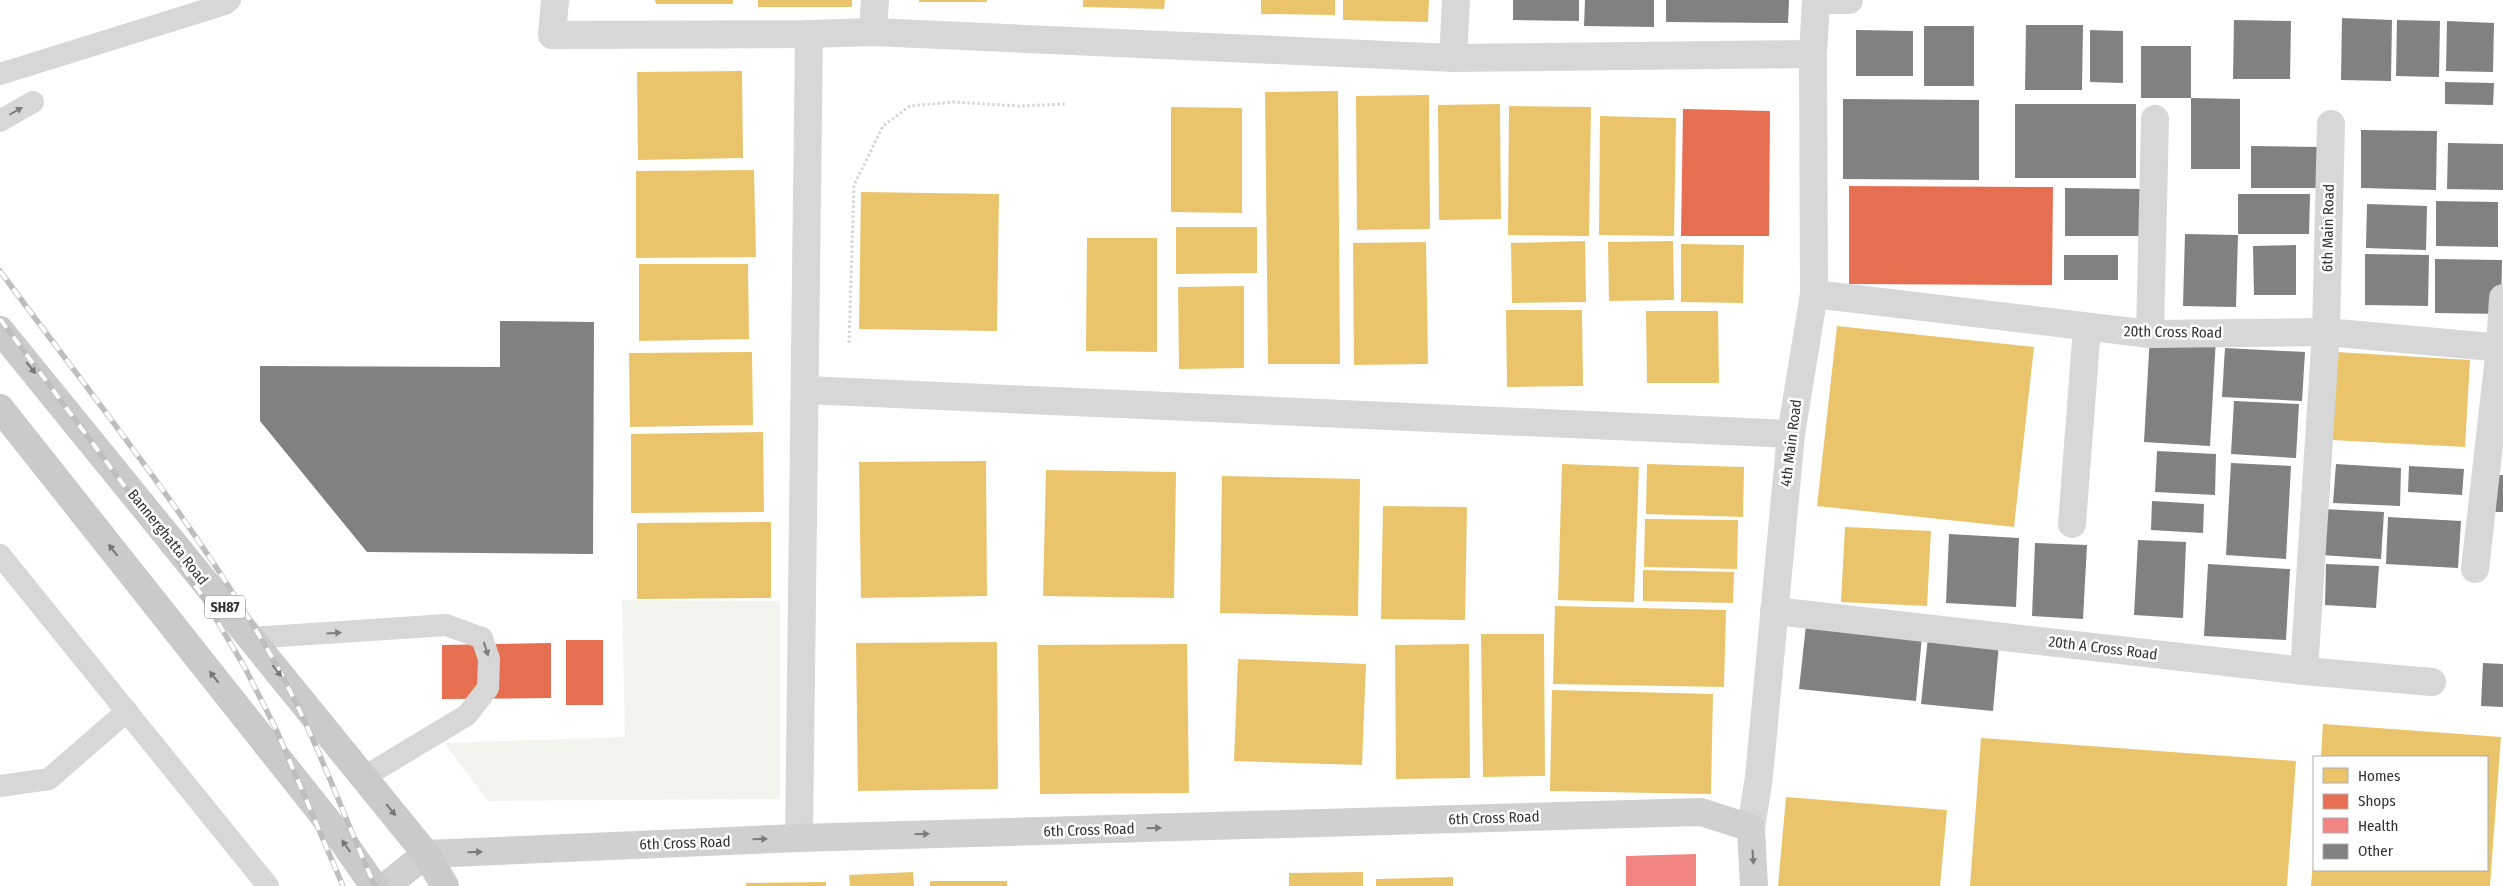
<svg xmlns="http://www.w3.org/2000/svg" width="2503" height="886" font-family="'Fira Sans Condensed',sans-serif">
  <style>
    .green { fill: #f1f5ed }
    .homes { fill: #e9c46a }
    .shops { fill: #e76f51 }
    .health { fill: #f28482 }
    .building { fill: #818181 }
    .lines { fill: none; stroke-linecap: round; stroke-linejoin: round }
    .path { stroke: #d6d6d6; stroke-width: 3; stroke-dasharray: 2.5 2.5; stroke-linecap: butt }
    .lane { stroke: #d7d7d7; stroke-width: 22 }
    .street { stroke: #d7d7d7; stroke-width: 28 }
    .secondary { stroke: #d0d0d0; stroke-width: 28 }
    .primary { stroke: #cacaca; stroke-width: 28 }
    .rail-casing { stroke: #bebebe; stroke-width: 5.5 }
    .rail { stroke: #fff; stroke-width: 4; stroke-dasharray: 11; stroke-linecap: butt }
    .oneway { fill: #7d7d7d }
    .oneway2 { fill: #777 }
    .oneway3 { fill: #7a7a7a }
    .labels { text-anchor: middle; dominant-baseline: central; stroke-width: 5; stroke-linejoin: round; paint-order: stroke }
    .shield { fill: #fff; stroke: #707070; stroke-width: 1 }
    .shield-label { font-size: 14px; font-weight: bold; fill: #333 }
    .street-label { font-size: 15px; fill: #333; stroke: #fff }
  </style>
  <rect width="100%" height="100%" fill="#fff"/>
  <path class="green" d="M622 600 780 601V799L488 801 444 743 625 737Z"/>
  <g class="homes">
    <path d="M655 0H733V4H656Z"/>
    <rect x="758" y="0" width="94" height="7"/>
    <rect x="919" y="0" width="68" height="2"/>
    <path d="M1083 0H1165L1164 9 1083 7Z"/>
    <path d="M1261 0H1335V15L1261 14Z"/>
    <path d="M1343 0H1429L1428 22 1343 20Z"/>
    <path d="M742 71 743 158 638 160 637 72Z"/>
    <path d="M1338 91 1340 364H1268L1265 92Z"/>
    <path d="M1429 95 1430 229 1357 230 1356 96Z"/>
    <path d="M1500 104 1501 219 1439 220 1438 105Z"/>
    <path d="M1509 106 1591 107 1589 236 1508 235Z"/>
    <path d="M1171 107 1242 108V213L1171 212Z"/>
    <path d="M1600 116 1676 118 1674 236 1599 235Z"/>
    <path d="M754 170 756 257 636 258V171Z"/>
    <path d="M861 192 999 194 997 331 859 329Z"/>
    <path d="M1176 227H1257V273L1176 274Z"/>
    <path d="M1087 238H1157V352L1086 351Z"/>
    <path d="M1585 241 1586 302 1512 303 1511 243Z"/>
    <path d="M1673 241 1674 300 1609 301 1608 242Z"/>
    <path d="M1426 242 1428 364 1354 365 1353 243Z"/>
    <path d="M1681 244 1744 245 1743 303 1681 302Z"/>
    <path d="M639 264H748L749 339 639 341Z"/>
    <path d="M1244 286V368L1179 369 1178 287Z"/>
    <path d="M1506 310H1582L1583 386 1507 387Z"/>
    <path d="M1646 311H1718L1719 383H1647Z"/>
    <path d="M1837 326 2034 347 2014 527 1817 506Z"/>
    <path d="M752 352 753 425 630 427 629 353Z"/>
    <path d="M2336 352 2470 360 2465 447 2331 440Z"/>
    <path d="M763 432 764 512 631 513V434Z"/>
    <path d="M986 461 987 596 861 598 859 462Z"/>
    <path d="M1562 464 1639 467 1634 602 1558 600Z"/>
    <path d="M1647 464 1744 467 1743 517 1646 514Z"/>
    <path d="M1046 470 1176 472 1174 598 1043 596Z"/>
    <path d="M1222 476 1360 479 1358 616 1220 613Z"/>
    <path d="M1383 506 1467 507 1465 620 1381 619Z"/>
    <path d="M1645 519 1738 520 1737 569 1644 567Z"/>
    <path d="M771 522V598L637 599V523Z"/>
    <path d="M1845 527 1931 531 1927 606 1841 602Z"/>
    <path d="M1643 570 1734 572 1733 603 1643 601Z"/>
    <path d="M1555 606 1726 610 1724 687 1553 684Z"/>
    <path d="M1481 634H1544L1545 776 1483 777Z"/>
    <path d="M997 642 998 789 858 791 856 643Z"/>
    <path d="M1187 644 1189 793 1040 794 1038 645Z"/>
    <path d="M1469 644 1470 778 1396 779 1395 645Z"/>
    <path d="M1238 659 1366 664 1362 765 1234 761Z"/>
    <path d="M1552 690 1713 694 1711 794 1550 791Z"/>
    <path d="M2323 724 2501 737 2490 886H2311L2313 864 2314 870H2487V757H2321Z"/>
    <path d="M1981 738 2296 761 2287 886H1970Z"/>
    <path d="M1786 797 1947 810 1940 886H1778Z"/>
    <path d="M913 872 914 886H850L849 875Z"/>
    <path d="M1363 872V886H1289V873Z"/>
    <path d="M1453 877V886H1376V879Z"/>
    <rect x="930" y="881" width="77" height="5"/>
    <path d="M826 882V886H746V883Z"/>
  </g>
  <g class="shops">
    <path d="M1683 109 1770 111 1769 236H1681Z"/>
    <path d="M1849 186 2053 187 2052 285 1849 284Z"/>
    <rect x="566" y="640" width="37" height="65"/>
    <path d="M551 643V698L442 699V645Z"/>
  </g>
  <path class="health" d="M1696 854V886H1626V856Z"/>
  <g class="building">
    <path d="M1513 0H1579V21L1513 20Z"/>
    <path d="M1585 0H1654V27L1584 26Z"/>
    <path d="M1666 0H1789L1788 23 1666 22Z"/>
    <path d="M2342 18 2392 20 2391 81 2341 80Z"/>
    <path d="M2234 20 2291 21 2290 79H2233Z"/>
    <path d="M2397 20 2440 21 2439 77 2396 76Z"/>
    <path d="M2447 21 2494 23 2493 72 2446 71Z"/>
    <path d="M2026 25H2083L2082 90H2025Z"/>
    <rect x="1924" y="26" width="50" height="60"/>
    <path d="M1856 30 1913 31V76H1856Z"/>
    <path d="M2090 30 2123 31V83L2090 82Z"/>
    <path d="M2141 46H2191V98L2240 99V169H2191V98H2141Z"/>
    <path d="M2445 82 2494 83 2493 105 2445 104Z"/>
    <path d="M1843 99 1979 100V180L1843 179Z"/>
    <rect x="2015" y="104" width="121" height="74"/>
    <path d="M2361 130 2437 131 2436 190 2361 188Z"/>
    <path d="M2448 143 2503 144V190L2447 189Z"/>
    <path d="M2251 146 2319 147V188H2251Z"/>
    <path d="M2065 188 2143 189 2142 236H2065Z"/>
    <path d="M2238 194H2310L2309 234H2238Z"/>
    <path d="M2436 201 2498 202V247L2436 246Z"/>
    <path d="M2367 204 2427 206 2426 250 2366 248Z"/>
    <path d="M2185 234 2238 235 2236 307 2183 306Z"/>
    <path d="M2296 245V295H2254L2253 246Z"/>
    <path d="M2365 254 2429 255 2428 306 2365 305Z"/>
    <rect x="2064" y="255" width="54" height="25"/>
    <path d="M2435 259 2502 260 2501 314 2435 313Z"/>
    <path d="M500 321 594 322 593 554 367 552 260 421V366L500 367Z"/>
    <path d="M2150 334 2216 338 2210 446 2144 442Z"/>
    <path d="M2225 348 2305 352 2302 401 2222 397Z"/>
    <path d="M2234 401 2299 404 2296 458 2231 454Z"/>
    <path d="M2157 451 2216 454 2215 495 2155 492Z"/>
    <path d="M2231 463 2291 466 2286 559 2226 555Z"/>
    <path d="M2336 464 2401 468 2400 506 2333 503Z"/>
    <path d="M2409 466 2464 469 2462 495 2408 492Z"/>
    <path d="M2497 475H2503V512H2495Z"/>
    <path d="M2152 501 2204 504 2203 533 2151 530Z"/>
    <path d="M2323 509 2384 512 2381 559 2321 555Z"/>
    <path d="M2388 517 2461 521 2458 568 2386 564Z"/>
    <path d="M1949 534 2019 538 2016 607 1946 603Z"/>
    <path d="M2138 540 2186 542 2183 618 2134 615Z"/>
    <path d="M2035 543 2087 545 2083 619 2032 616Z"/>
    <path d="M2208 564 2290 569 2286 640 2204 636Z"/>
    <path d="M2326 564 2379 566 2376 608 2325 605Z"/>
    <path d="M1806 625 1922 636 1916 701 1799 689Z"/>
    <path d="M1928 637 1999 644 1993 711 1921 704Z"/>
    <path d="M2483 663 2503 664V707L2481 706Z"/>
  </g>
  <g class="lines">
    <path class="path" d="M849 343 854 185 883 126 910 106 953 102 1019 106 1066 104"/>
    <g class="lane">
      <path d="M0 74 225 4 230 0"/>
      <path d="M0 121 33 102"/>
      <path d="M0 555 268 886"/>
      <path d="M250 638 446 625 482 638 489 659 488 688 467 715 364 777"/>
      <path d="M0 786 49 779 127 711"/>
    </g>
    <g class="street">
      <path d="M555 0 552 35 809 34 873 32 1453 58 1813 54"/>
      <path d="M1816 0H1849"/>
      <path d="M873 32 875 0"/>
      <path d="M1453 58 1456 0"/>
      <path d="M1814 294 2150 334 2326 332 2503 348"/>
      <path d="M2150 334 2155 119"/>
      <path d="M806 390 1791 434"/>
      <path d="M2072 524 2087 327"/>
      <path d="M2475 569 2500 348 2503 298"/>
      <path d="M1774 611 2304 671 2432 682"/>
      <path d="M2304 671 2326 332 2331 124"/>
      <path d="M1751 828 1759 777 1791 434 1814 294 1813 54 1816 0"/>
      <path d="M799 838 809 34"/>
    </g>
    <path class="secondary" d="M386 886 426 854 799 838 1701 812 1751 828 1754 886"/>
    <g class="primary">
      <path d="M0 330 426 854 445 886"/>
      <path d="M0 408 334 829 374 886"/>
    </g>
    <g class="rail-casing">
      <g id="rail">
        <path d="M0 271C92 396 191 518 269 652 312 726 340 808 375 886"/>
        <path d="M0 319 161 535 205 600 245 668 276 729 343 886"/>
      </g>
    </g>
    <use href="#rail" class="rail"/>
  </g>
  <defs><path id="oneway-solid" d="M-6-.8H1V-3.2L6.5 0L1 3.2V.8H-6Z" transform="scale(1.25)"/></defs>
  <g class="oneway">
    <use href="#oneway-solid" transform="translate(16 111) rotate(-30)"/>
    <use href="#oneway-solid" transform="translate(334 633) rotate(-4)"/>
    <use href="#oneway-solid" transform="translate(486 649) rotate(72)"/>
  </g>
  <g class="oneway2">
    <use href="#oneway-solid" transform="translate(31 368) rotate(51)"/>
    <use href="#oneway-solid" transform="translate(113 550) rotate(-128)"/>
    <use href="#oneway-solid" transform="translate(277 671) rotate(51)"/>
    <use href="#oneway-solid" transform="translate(214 677) rotate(-128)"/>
    <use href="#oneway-solid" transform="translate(391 810) rotate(51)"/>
    <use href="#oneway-solid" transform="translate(346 846) rotate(-125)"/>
  </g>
  <g class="oneway3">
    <use href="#oneway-solid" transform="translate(1154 828) rotate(-2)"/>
    <use href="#oneway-solid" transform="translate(922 834) rotate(-2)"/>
    <use href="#oneway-solid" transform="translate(760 839) rotate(-2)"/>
    <use href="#oneway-solid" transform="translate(475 852) rotate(-2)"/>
    <use href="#oneway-solid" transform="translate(1753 857) rotate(86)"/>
  </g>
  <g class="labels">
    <rect class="shield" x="205" y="595.5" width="40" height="23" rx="4"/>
    <g class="shield-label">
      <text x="225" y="607">SH87</text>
    </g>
    <g class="street-label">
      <text transform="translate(2328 228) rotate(-89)">6th Main Road</text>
      <text transform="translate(2173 332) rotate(1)">20th Cross Road</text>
      <text transform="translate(1791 443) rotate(-83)">4th Main Road</text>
      <text transform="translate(168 537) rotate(51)">Bannerghatta Road</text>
      <text transform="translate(2103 648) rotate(7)">20th A Cross Road</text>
      <text transform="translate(1494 818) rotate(-2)">6th Cross Road</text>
      <text transform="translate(1089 830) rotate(-2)">6th Cross Road</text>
      <text transform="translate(685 843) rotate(-2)">6th Cross Road</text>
    </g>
  </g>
  <rect x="2313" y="756" width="175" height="115" fill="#ffffff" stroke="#adadad"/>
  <rect x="2323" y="768" width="25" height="15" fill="#e9c46a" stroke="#adadad"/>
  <text x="2358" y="781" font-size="15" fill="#333333">Homes</text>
  <rect x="2323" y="794" width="25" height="15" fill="#e76f51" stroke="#adadad"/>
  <text x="2358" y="806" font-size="15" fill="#333333">Shops</text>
  <rect x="2323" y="818" width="25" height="15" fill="#f28482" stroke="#adadad"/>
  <text x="2358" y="831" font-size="15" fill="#333333">Health</text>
  <rect x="2323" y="844" width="25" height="15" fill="#818181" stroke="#adadad"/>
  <text x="2358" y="856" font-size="15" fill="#333333">Other</text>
</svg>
